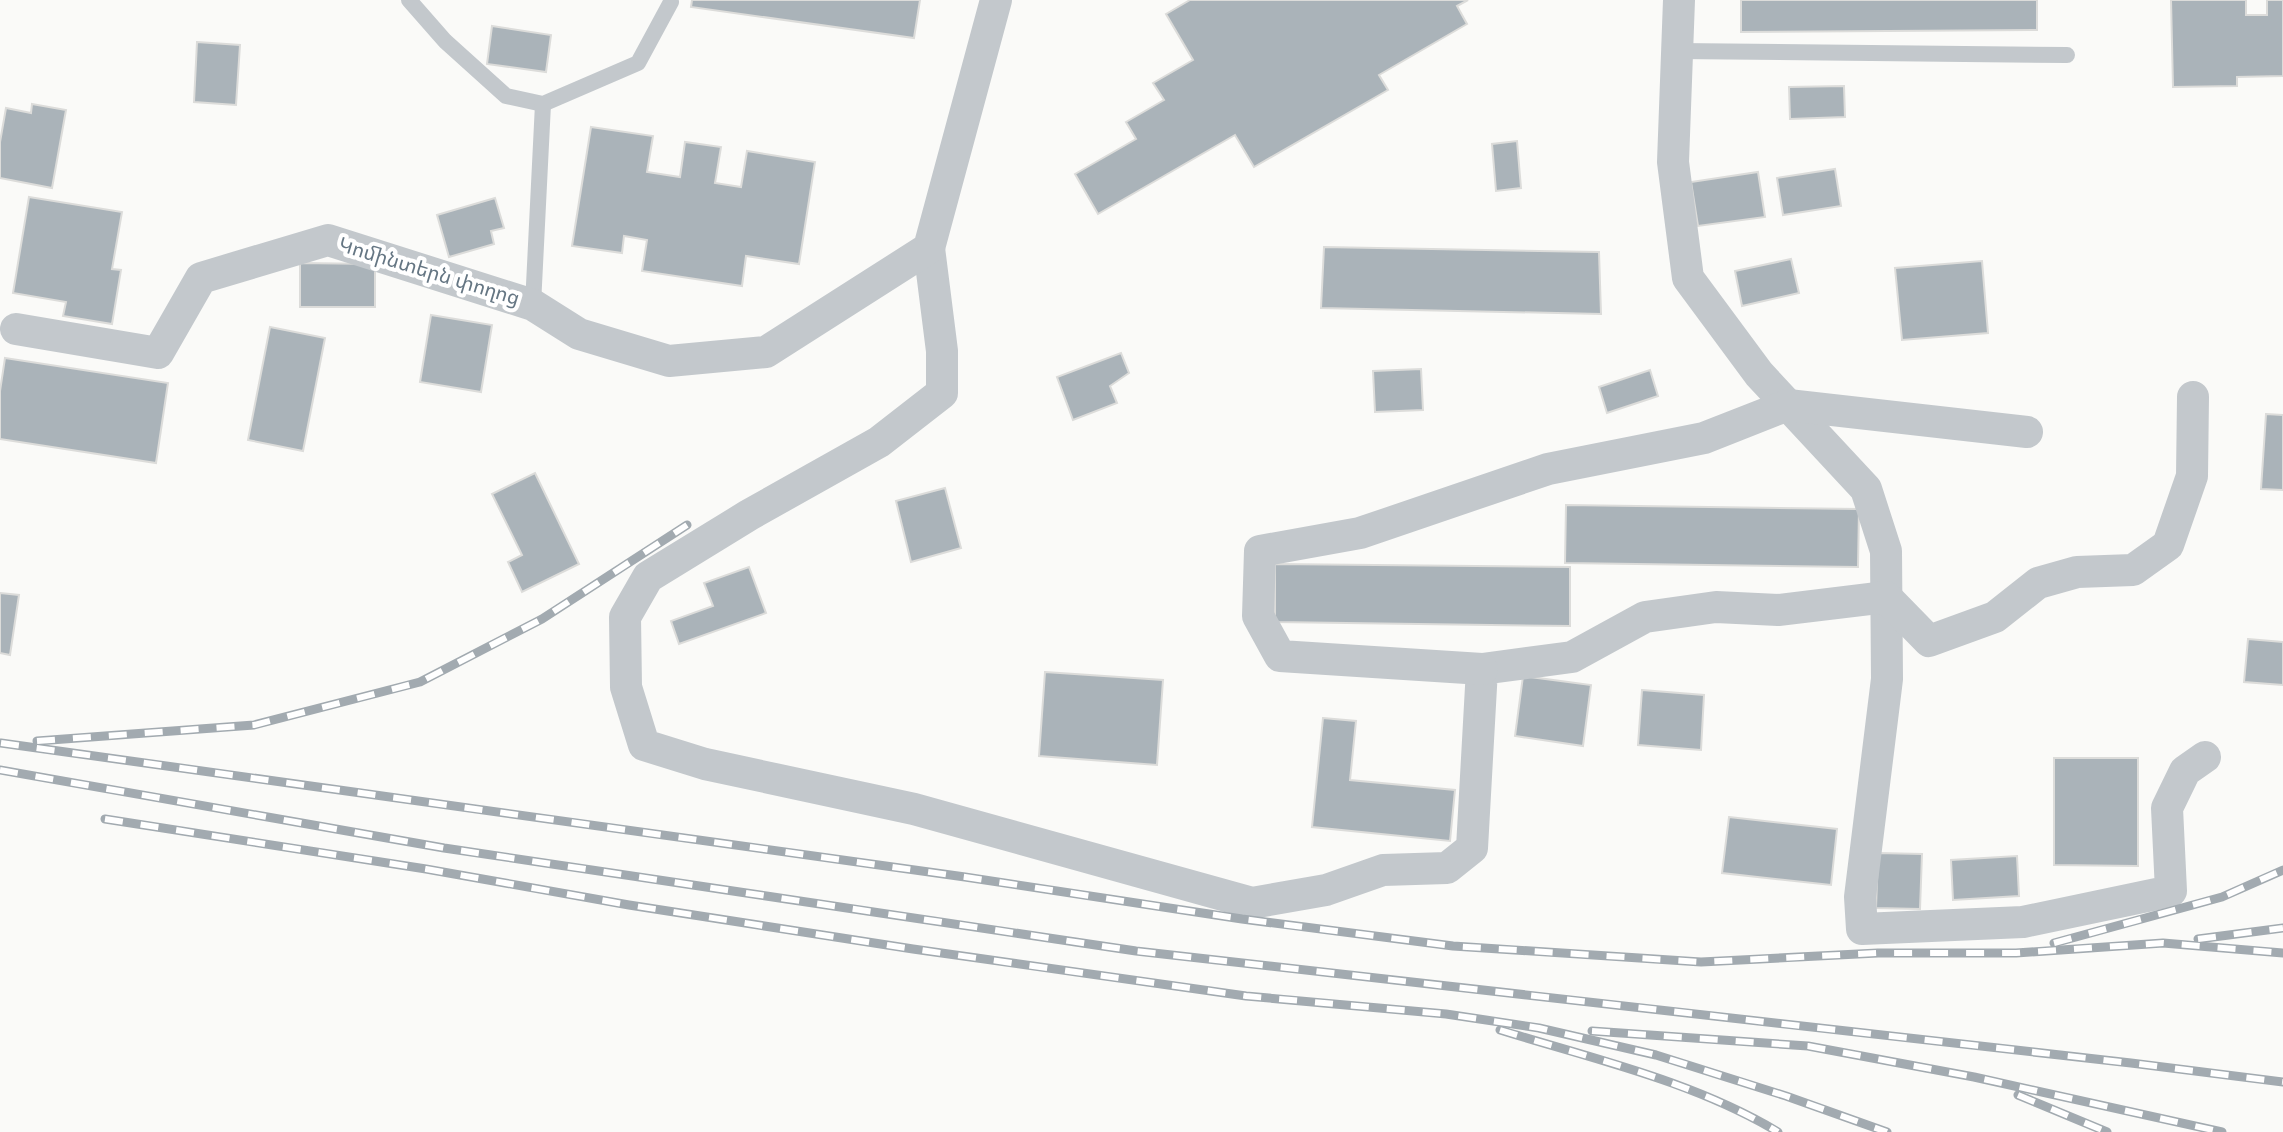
<svg xmlns="http://www.w3.org/2000/svg" width="2283" height="1132" font-family="'Varela Round','Noto Sans Armenian',sans-serif">
  <style>
    .building { fill: #aab3b9; stroke: #dcdcda; stroke-width: 2 }
    .lines { fill: none; stroke-linecap: round; stroke-linejoin: round }
    .service { stroke: #c3c8cc; stroke-width: 16 }
    .minor { stroke: #c3c8cc; stroke-width: 32 }
    .rail-casing { stroke: #a2aab0; stroke-width: 9 }
    .rail { stroke: #fff; stroke-width: 6; stroke-dasharray: 18; stroke-linecap: butt }
    .labels { text-anchor: middle; dominant-baseline: central; stroke-width: 8; stroke-linejoin: round; paint-order: stroke }
    .street-label { font-size: 20px; fill: #657683; stroke: #fff }
  </style>
  <rect width="100%" height="100%" fill="#fafaf8"/>
  <g class="building">
    <path d="M692 0H920L914 38 691 7Z"/>
    <path d="M1190 0H1468L1457 6 1467 24 1379 75 1388 90 1254 167 1235 135 1098 214 1075 174 1136 139 1126 122 1164 100 1153 83 1193 60 1166 14Z"/>
    <path d="M1741 0H2037V30L1741 32Z"/>
    <path d="M2171 0H2246V15H2267V0H2283V76L2237 77V86L2173 87Z"/>
    <path d="M492 26 551 35 546 72 487 64Z"/>
    <path d="M197 42 240 45 236 105 194 102Z"/>
    <path d="M1844 86 1845 117 1790 119 1789 87Z"/>
    <path d="M32 104 66 110 52 188 0 178V142L6 108 31 113Z"/>
    <path d="M591 127 653 136 647 172 680 177 685 142 721 147 715 183 741 187 747 151 815 162 799 264 746 256 742 286 642 271 647 240 624 236 622 253 572 246Z"/>
    <path d="M1517 141 1521 188 1496 191 1492 144Z"/>
    <path d="M1835 169 1841 206 1783 215 1777 178Z"/>
    <path d="M1758 172 1765 217 1698 226 1691 182Z"/>
    <path d="M29 197 122 212 112 269 121 270 112 324 63 316 66 302 13 293Z"/>
    <path d="M495 198 504 228 491 231 494 244 449 257 437 215Z"/>
    <path d="M1324 247 1599 252 1601 314 1321 308Z"/>
    <path d="M1791 259 1799 293 1742 306 1735 271Z"/>
    <path d="M1982 261 1988 333 1902 340 1895 268Z"/>
    <path d="M300 263 375 264V307H300Z"/>
    <path d="M431 315 492 325 481 392 420 382Z"/>
    <path d="M270 327 325 338 303 451 248 440Z"/>
    <path d="M1121 353 1129 373 1110 386 1117 403 1073 420 1057 377Z"/>
    <path d="M5 358 168 383 156 463 0 439V391Z"/>
    <path d="M1421 369 1423 410 1375 412 1373 371Z"/>
    <path d="M1650 370 1658 396 1607 413 1599 387Z"/>
    <path d="M2266 414 2283 415V490L2261 489Z"/>
    <path d="M535 473 579 564 522 592 508 562 522 555 492 494Z"/>
    <path d="M945 488 961 548 911 562 896 501Z"/>
    <path d="M1566 505 1859 509 1858 567 1565 563Z"/>
    <path d="M1275 564 1570 567V626L1275 622Z"/>
    <path d="M749 567 766 613 679 644 671 621 713 606 704 583Z"/>
    <path d="M0 593 19 595 10 655 0 653Z"/>
    <path d="M2248 639 2283 642V685L2244 682Z"/>
    <path d="M1045 672 1163 680 1157 765 1039 756Z"/>
    <path d="M1523 676 1591 685 1583 746 1515 736Z"/>
    <path d="M1642 690 1704 695 1701 750 1638 745Z"/>
    <path d="M1323 718 1356 721 1350 780 1455 790 1450 841 1312 827Z"/>
    <path d="M2054 758H2138V866L2054 865Z"/>
    <path d="M1729 817 1837 829 1831 885 1722 873Z"/>
    <path d="M1878 853 1922 854 1920 909 1876 908Z"/>
    <path d="M2017 856 2019 896 1953 900 1951 860Z"/>
  </g>
  <g class="lines">
    <g class="service">
      <path d="M409 0 445 41 506 96 543 104 638 63 671 2"/>
      <path d="M1677 51 2067 55"/>
      <path d="M533 305 543 104"/>
    </g>
    <g class="minor">
      <path d="M1679 0 1673 162 1688 278 1759 374 1866 489 1886 551 1887 679 1860 897 1862 929 2023 922 2171 891 2167 808 2185 771 2205 757"/>
      <path d="M929 248 942 351V393L879 442 749 515 648 577 625 617 626 687 644 745 705 764 914 809 1252 903 1326 890 1383 870 1447 868 1472 848 1482 669 1572 657 1645 617 1716 607 1778 610 1886 597 1929 641 1995 617 2038 583 2077 572 2133 570 2168 545 2192 476 2193 397"/>
      <path d="M16 329 158 353 201 278 328 240 533 305 579 334 669 361 766 352 929 248 996 0"/>
      <path d="M1482 669 1280 656 1258 616 1260 551 1360 533 1548 469 1704 438 1788 405 2027 432"/>
    </g>
    <g class="rail-casing">
      <g id="rail">
        <path d="M37 741 254 725 420 682 542 619 687 525"/>
        <path d="M1 743 965 877 1242 919 1453 946 1701 962 1878 953H2016L2163 943 2283 953"/>
        <path d="M0 770 444 848 1136 951 2131 1063 2283 1082"/>
        <path d="M105 819 426 869 629 905 913 949 1246 996 1446 1014 1539 1028 1656 1055 1786 1096 1887 1132"/>
        <path d="M2198 939 2283 928"/>
        <path d="M2054 943 2222 897 2283 870"/>
        <path d="M1500 1030C1593 1059 1693 1081 1778 1132"/>
        <path d="M1592 1031 1808 1046 1974 1077 2222 1132"/>
        <path d="M2018 1095 2107 1132"/>
      </g>
    </g>
    <use href="#rail" class="rail"/>
  </g>
  <g class="labels">
    <g class="street-label">
      <text transform="translate(429 272) rotate(17)">Կոմինտերն փողոց</text>
    </g>
  </g>
</svg>
